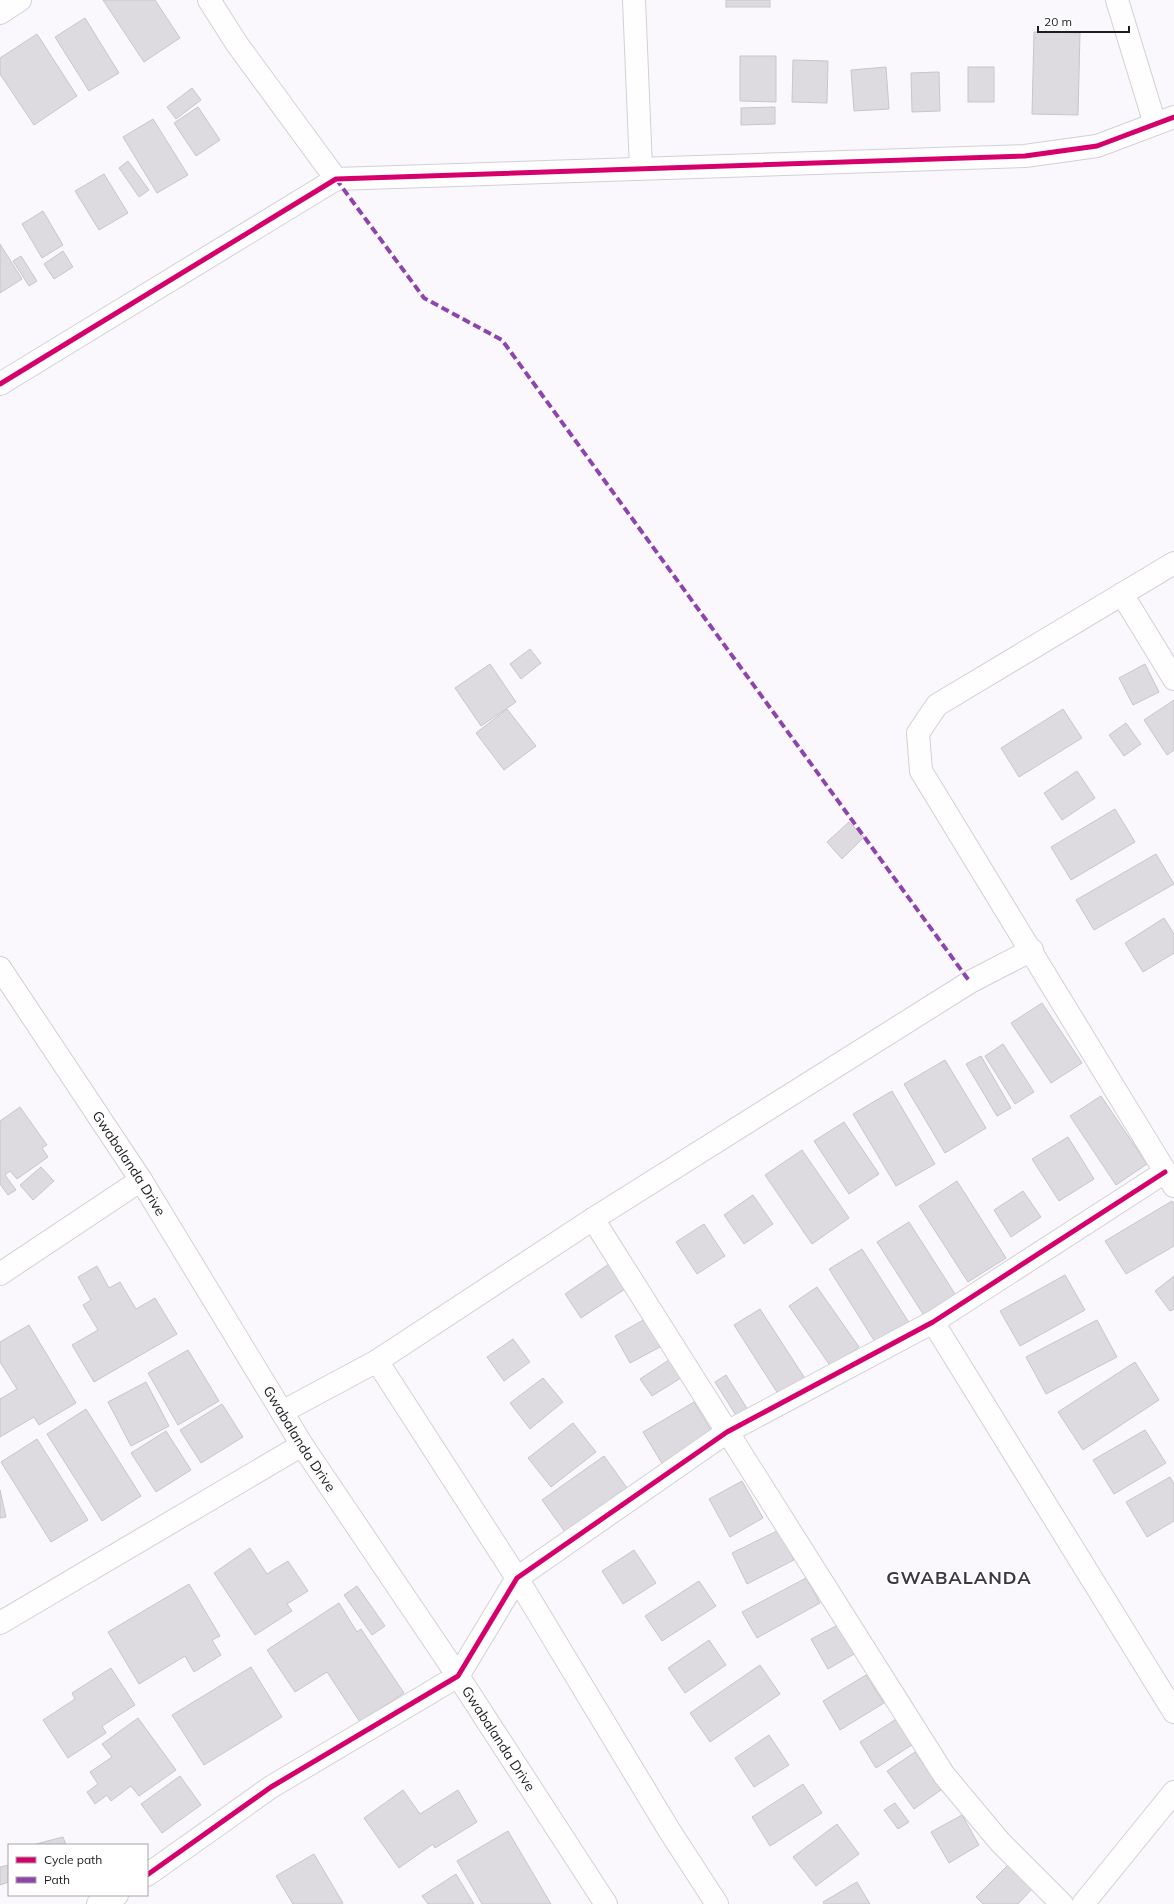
<svg xmlns="http://www.w3.org/2000/svg" width="1174" height="1904" font-family="Mulish,sans-serif">
  <style>
    .building { fill: #dddbe0; stroke: #c8c6cb }
    .lines { fill: none; stroke-linecap: round; stroke-linejoin: round }
    .minor-casing { stroke: #d2d0d4; stroke-width: 24 }
    .tertiary-casing { stroke: #d2d0d4; stroke-width: 24 }
    .minor { stroke: #fefeff; stroke-width: 22 }
    .tertiary { stroke: #fefeff; stroke-width: 22 }
    .quiet { stroke: #8e44ad; stroke-width: 4; stroke-dasharray: 8 4; stroke-linecap: butt }
    .cycleway-casing { stroke: #fff; stroke-width: 8 }
    .cycleway { stroke: #d6006c; stroke-width: 5 }
    .labels { text-anchor: middle; dominant-baseline: central; stroke-width: 3; stroke-linejoin: round; paint-order: stroke }
    .street-label { font-size: 14px; fill: #1d1c20; stroke: #fff }
    .district-label { font-size: 18px; font-weight: bold; letter-spacing: 1px; fill: #3b3841; stroke: #fff }
  </style>
  <rect width="100%" height="100%" fill="#faf8fd"/>
  <g class="building">
    <path d="M103 0H155L180 38 144 62Z"/>
    <rect x="726" y="0" width="44" height="7"/>
    <path d="M85 18 119 73 89 91 55 37Z"/>
    <path d="M1034 32 1080 33 1078 115 1032 114Z"/>
    <path d="M37 34 77 96 34 125 0 74V58Z"/>
    <path d="M740 56H776V102L740 101Z"/>
    <path d="M793 60 828 61 827 103 792 102Z"/>
    <path d="M886 67 889 109 854 111 851 70Z"/>
    <rect x="968" y="67" width="26" height="35"/>
    <path d="M939 72 940 111 912 112 911 73Z"/>
    <path d="M192 88 201 100 176 119 167 107Z"/>
    <path d="M198 107 220 140 196 156 174 123Z"/>
    <path d="M775 107V124L741 125V108Z"/>
    <path d="M153 119 188 175 157 193 123 137Z"/>
    <path d="M128 161 149 190 139 197 119 168Z"/>
    <path d="M104 174 128 213 99 230 75 191Z"/>
    <path d="M43 211 63 245 42 258 22 224Z"/>
    <path d="M0 244 22 279 0 293Z"/>
    <path d="M63 251 73 267 54 279 44 264Z"/>
    <path d="M21 256 37 281 29 286 13 261Z"/>
    <path d="M530 649 541 663 521 679 510 664Z"/>
    <path d="M490 664 516 702 481 726 455 688Z"/>
    <path d="M1145 664 1159 692 1133 705 1119 678Z"/>
    <path d="M1174 700V750L1167 755 1144 720Z"/>
    <path d="M507 709 536 746 504 770 476 733Z"/>
    <path d="M1063 709 1082 738 1019 777 1001 748Z"/>
    <path d="M1126 723 1141 744 1124 756 1109 735Z"/>
    <path d="M1077 771 1095 798 1062 820 1044 793Z"/>
    <path d="M1115 809 1135 842 1071 880 1051 847Z"/>
    <path d="M849 822 864 837 842 859 827 842Z"/>
    <path d="M1156 854 1174 884 1094 930 1076 900Z"/>
    <path d="M1164 918 1174 934V953L1143 972 1125 943Z"/>
    <path d="M1042 1003 1082 1063 1051 1083 1011 1023Z"/>
    <path d="M1003 1044 1034 1092 1015 1104 985 1056Z"/>
    <path d="M981 1056 1011 1108 997 1116 966 1064Z"/>
    <path d="M945 1060 986 1128 945 1153 904 1084Z"/>
    <path d="M892 1091 935 1164 896 1186 853 1114Z"/>
    <path d="M1101 1096 1147 1164 1116 1185 1070 1116Z"/>
    <path d="M20 1107 47 1145 42 1148 48 1157 17 1179 10 1171 5 1175 16 1190 8 1195 0 1184V1121Z"/>
    <path d="M844 1122 879 1174 849 1194 814 1141Z"/>
    <path d="M1068 1137 1094 1179 1059 1201 1032 1159Z"/>
    <path d="M802 1150 849 1218 812 1244 765 1175Z"/>
    <path d="M41 1167 54 1181 33 1200 20 1185Z"/>
    <path d="M957 1181 1006 1258 968 1282 919 1206Z"/>
    <path d="M1023 1191 1041 1217 1011 1237 994 1210Z"/>
    <path d="M753 1195 773 1224 744 1244 724 1215Z"/>
    <path d="M1172 1201 1174 1204V1246L1126 1274 1105 1241Z"/>
    <path d="M909 1222 957 1297 925 1317 877 1242Z"/>
    <path d="M704 1224 725 1256 697 1274 676 1242Z"/>
    <path d="M862 1249 910 1324 877 1345 829 1269Z"/>
    <path d="M609 1264 625 1289 581 1318 565 1294Z"/>
    <path d="M97 1266 109 1288 120 1282 136 1309 155 1298 177 1334 94 1382 72 1345 98 1330 83 1305 91 1300 78 1277Z"/>
    <path d="M1065 1275 1085 1310 1020 1346 1000 1311Z"/>
    <path d="M1174 1276V1309L1170 1311 1155 1291Z"/>
    <path d="M817 1287 859 1347 831 1367 789 1306Z"/>
    <path d="M760 1309 806 1380 780 1397 734 1325Z"/>
    <path d="M645 1319 660 1347 630 1363 615 1336Z"/>
    <path d="M1097 1320 1117 1357 1046 1394 1026 1357Z"/>
    <path d="M29 1325 76 1403 39 1425 34 1417 0 1437V1399L17 1389 0 1362V1342Z"/>
    <path d="M513 1339 530 1362 504 1381 487 1357Z"/>
    <path d="M188 1350 219 1401 178 1425 148 1373Z"/>
    <path d="M669 1360 681 1378 652 1396 640 1379Z"/>
    <path d="M1135 1362 1159 1400 1083 1450 1058 1412Z"/>
    <path d="M726 1375 748 1410 737 1417 715 1382Z"/>
    <path d="M543 1378 563 1402 530 1429 510 1403Z"/>
    <path d="M146 1382 169 1426 131 1446 108 1402Z"/>
    <path d="M694 1402 714 1435 663 1465 643 1432Z"/>
    <path d="M222 1404 243 1437 201 1463 180 1430Z"/>
    <path d="M86 1409 141 1496 102 1521 47 1434Z"/>
    <path d="M573 1423 596 1452 551 1487 528 1458Z"/>
    <path d="M1145 1430 1166 1463 1114 1494 1093 1460Z"/>
    <path d="M166 1431 191 1470 156 1492 131 1453Z"/>
    <path d="M37 1439 88 1520 51 1542 1 1462Z"/>
    <path d="M604 1456 630 1492 568 1536 542 1500Z"/>
    <path d="M1170 1477 1174 1484V1521L1147 1537 1126 1502Z"/>
    <path d="M742 1481 763 1518 730 1537 709 1499Z"/>
    <path d="M0 1490 6 1517 0 1518Z"/>
    <path d="M779 1530 794 1560 747 1584 732 1553Z"/>
    <path d="M250 1548 267 1574 288 1561 308 1591 287 1604 292 1611 255 1635 214 1573Z"/>
    <path d="M634 1550 656 1583 623 1604 602 1571Z"/>
    <path d="M806 1578 820 1603 757 1638 742 1612Z"/>
    <path d="M699 1581 716 1606 662 1641 645 1616Z"/>
    <path d="M189 1584 220 1636 212 1640 221 1655 194 1672 185 1656 139 1684 108 1632Z"/>
    <path d="M357 1586 385 1626 372 1635 344 1595Z"/>
    <path d="M339 1603 357 1632 361 1629 404 1693 360 1722 327 1672 295 1692 267 1650Z"/>
    <path d="M838 1625 854 1654 828 1669 811 1639Z"/>
    <path d="M709 1640 726 1665 685 1693 668 1668Z"/>
    <path d="M760 1665 780 1694 710 1742 690 1713Z"/>
    <path d="M251 1667 282 1717 204 1765 172 1715Z"/>
    <path d="M111 1668 135 1705 102 1726 106 1733 68 1758 43 1720 75 1699 72 1693Z"/>
    <path d="M866 1675 884 1703 840 1730 823 1701Z"/>
    <path d="M138 1718 176 1770 139 1796 131 1786 111 1801 107 1795 95 1804 87 1792 98 1784 90 1772 112 1757 102 1744Z"/>
    <path d="M898 1718 915 1743 876 1768 860 1742Z"/>
    <path d="M769 1735 789 1765 754 1787 735 1758Z"/>
    <path d="M915 1752 941 1790 914 1809 887 1771Z"/>
    <path d="M180 1776 201 1805 162 1833 141 1804Z"/>
    <path d="M803 1784 822 1813 770 1846 752 1817Z"/>
    <path d="M403 1790 420 1814 458 1790 477 1822 435 1848 433 1844 399 1868 364 1818Z"/>
    <path d="M895 1803 909 1822 898 1829 884 1810Z"/>
    <path d="M962 1815 979 1845 949 1863 931 1832Z"/>
    <path d="M837 1824 859 1854 816 1886 793 1857Z"/>
    <path d="M508 1831 551 1904H482L457 1861Z"/>
    <path d="M63 1837 66 1845H32Z"/>
    <path d="M314 1854 343 1903 341 1904H293L276 1876Z"/>
    <path d="M1010 1863 1034 1887 1018 1904H983L976 1897Z"/>
    <path d="M9 1865V1882L0 1885V1867Z"/>
    <path d="M456 1874 474 1904H428L422 1896Z"/>
    <path d="M857 1882 870 1904H824L823 1902Z"/>
  </g>
  <g class="lines">
    <g class="minor-casing">
      <g id="minor">
        <path d="M209 0 237 44 336 179"/>
        <path d="M634 0 641 168"/>
        <path d="M1117 0 1155 124"/>
        <path d="M0 13 20 0"/>
        <path d="M0 384 336 179 1025 156 1097 146 1174 117"/>
        <path d="M1174 563 937 705 918 733 921 771 1174 1186"/>
        <path d="M1122 594 1174 679"/>
        <path d="M593 1219 944 1775 1000 1842 1062 1904"/>
        <path d="M0 1274 141 1180"/>
        <path d="M933 1322 1174 1712"/>
        <path d="M377 1361 593 1219 970 982 1032 950"/>
        <path d="M282 1412 377 1361 517 1578 669 1830 717 1904"/>
        <path d="M0 1623 302 1445"/>
        <path d="M147 1875 271 1787 458 1676 517 1578 727 1432 933 1322 1165 1172"/>
        <path d="M98 1904 117 1895"/>
        <path d="M1083 1904 1174 1792"/>
      </g>
    </g>
    <g class="tertiary-casing">
      <g id="tertiary">
        <path id="s1" d="M0 968 141 1180 302 1445 458 1676 606 1904"/>
      </g>
    </g>
    <use href="#minor" class="minor"/>
    <use href="#tertiary" class="tertiary"/>
    <path class="quiet" d="M336 179 424 298 502 340 970 982"/>
    <g class="cycleway-casing">
      <g id="cycleway">
        <path d="M0 384 336 179 1025 156 1097 146 1174 117"/>
        <path d="M147 1875 271 1787 458 1676 517 1578 727 1432 933 1322 1165 1172"/>
      </g>
    </g>
    <use href="#cycleway" class="cycleway"/>
  </g>
  <g class="labels">
    <g class="street-label">
      <text stroke="none"><textPath href="#s1" startOffset="234">Gwabalanda Drive</textPath></text>
      <text stroke="none"><textPath href="#s1" startOffset="558">Gwabalanda Drive</textPath></text>
      <text stroke="none"><textPath href="#s1" startOffset="918">Gwabalanda Drive</textPath></text>
    </g>
    <g class="district-label">
      <text x="959" y="1577">GWABALANDA</text>
    </g>
  </g>
  <rect x="8" y="1844" width="140" height="52" fill="#ffffff" stroke="#a5a4a6"/>
  <rect x="16" y="1857" width="20" height="6" fill="#d6006c" stroke="#a5a4a6"/>
  <text x="44" y="1864" font-size="12" fill="#1d1c20">Cycle path</text>
  <rect x="16" y="1877" width="20" height="6" fill="#8e44ad" stroke="#a5a4a6"/>
  <text x="44" y="1884" font-size="12" fill="#1d1c20">Path</text>
  <path d="M1038 26v6h91v-6" fill="none" stroke="#1d1c20" stroke-width="2"/>
  <text x="1044" y="26" font-size="12" fill="#1d1c20" stroke="#ffffff" stroke-width="3" paint-order="stroke">20 m</text>
</svg>
